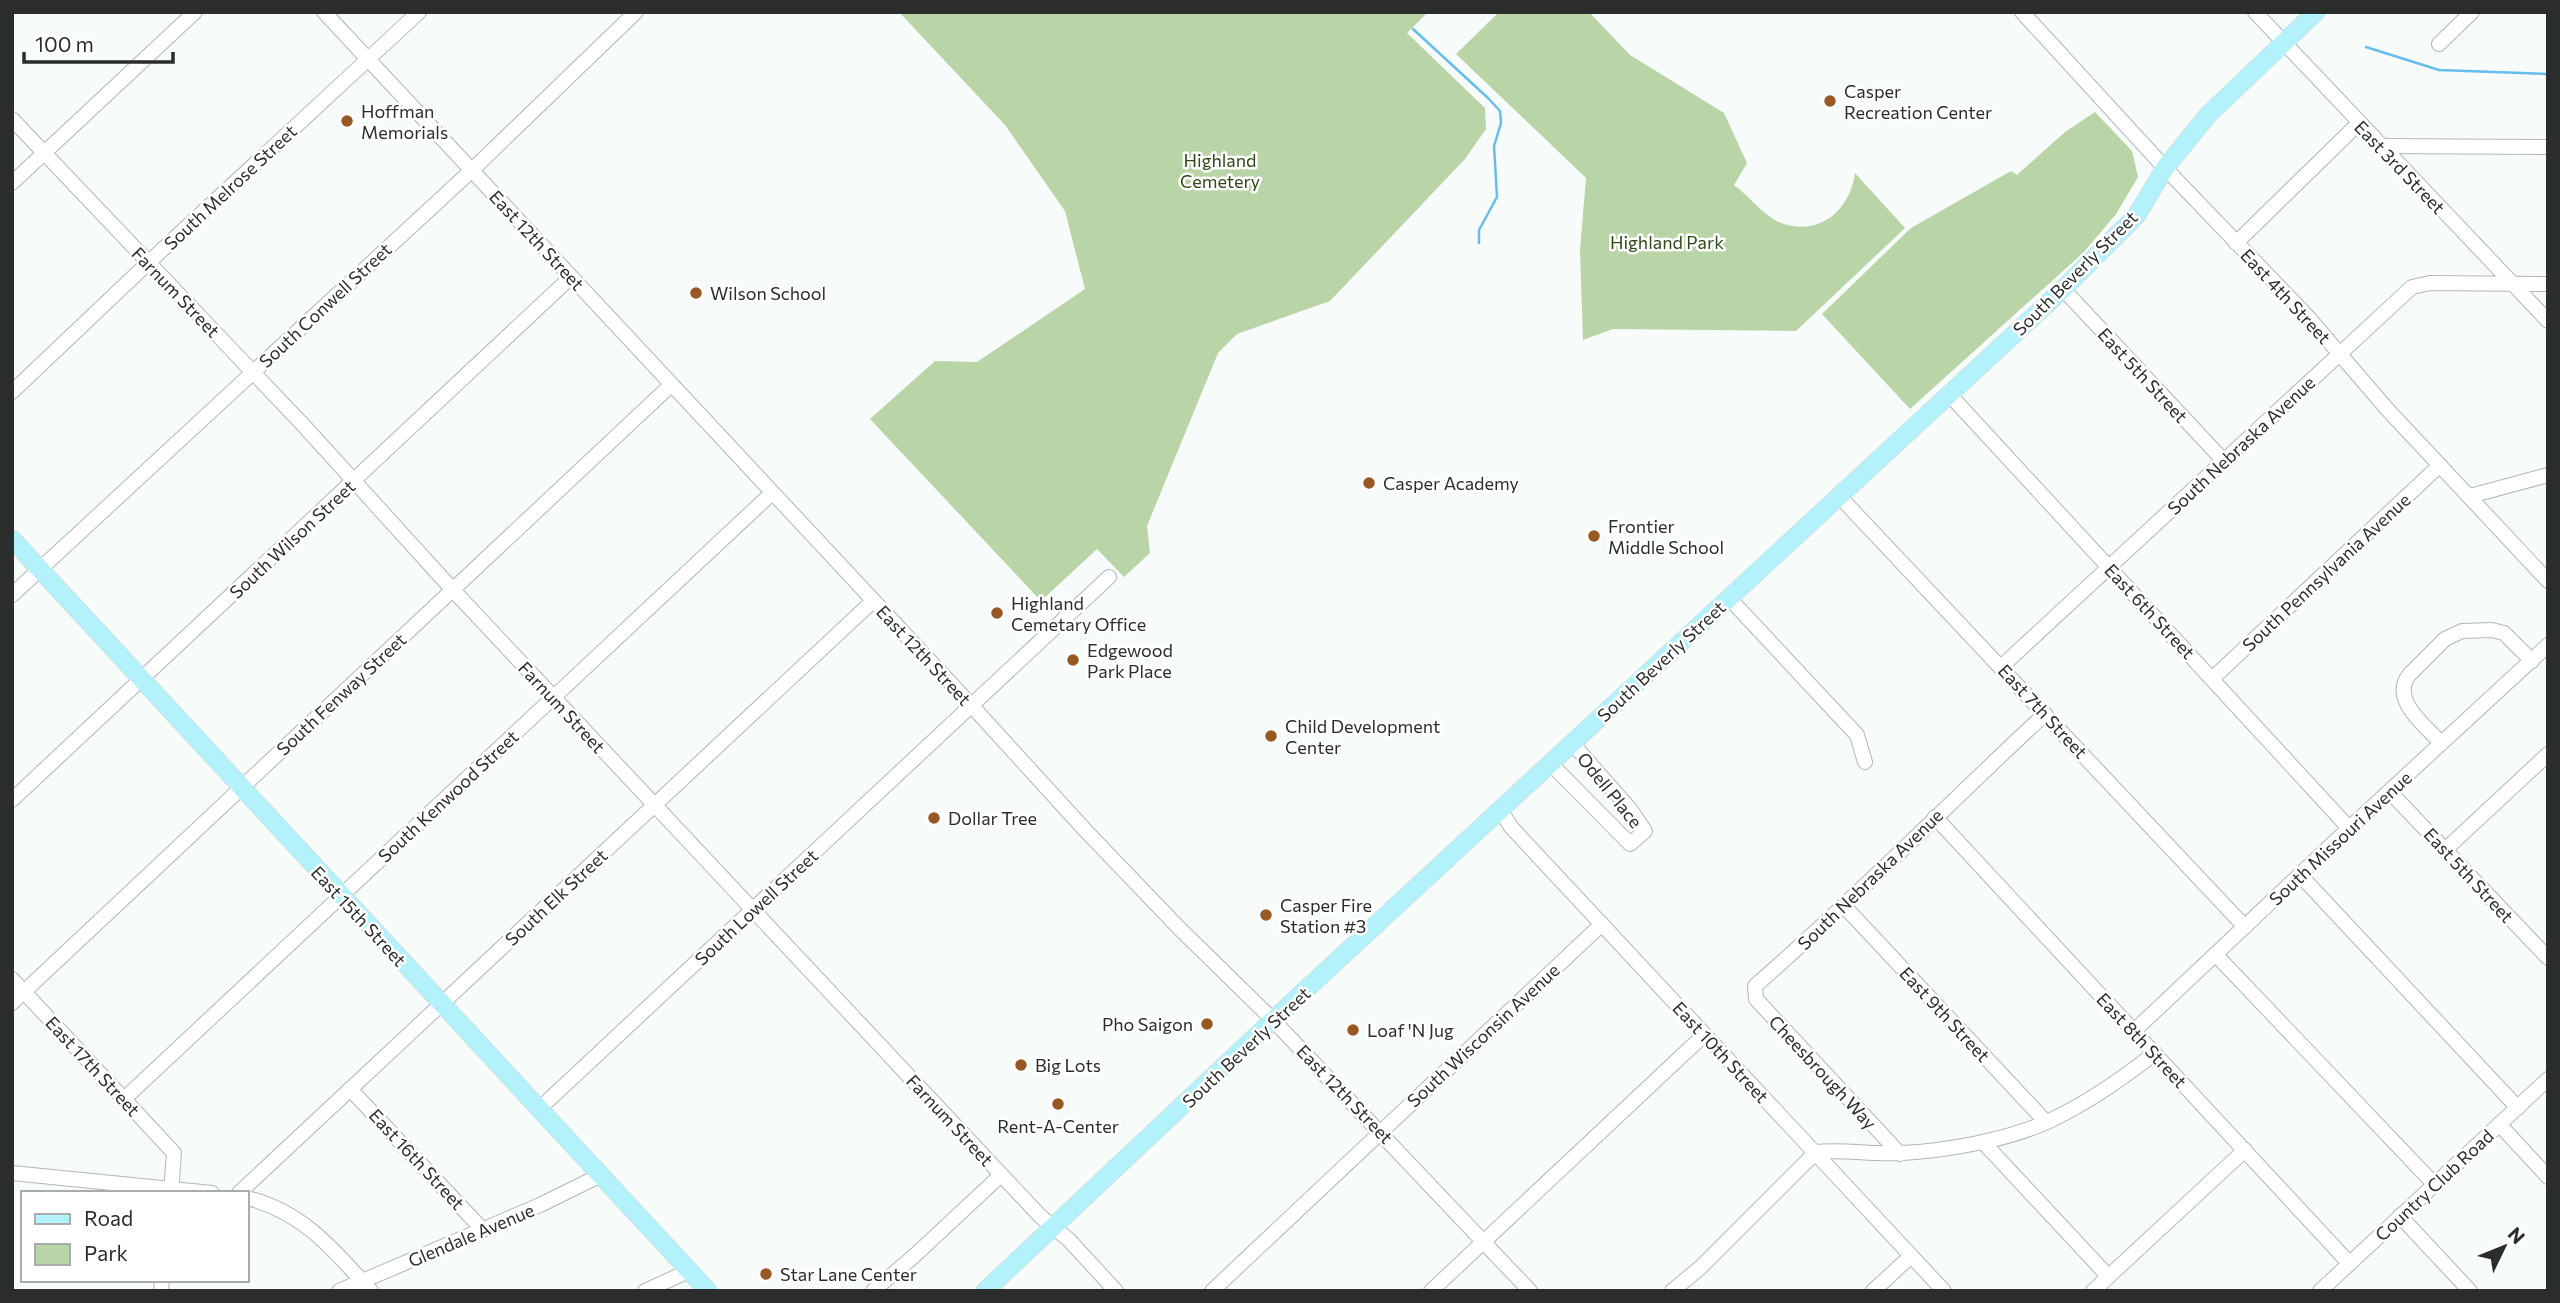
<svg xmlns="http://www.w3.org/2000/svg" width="2560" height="1303" font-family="Commissioner,sans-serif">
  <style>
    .green { fill: #b9d4a7 }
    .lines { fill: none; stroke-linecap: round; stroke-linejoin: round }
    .stream { stroke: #67bdeb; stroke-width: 2.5 }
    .minor-casing { stroke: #b3b6b6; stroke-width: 16 }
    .major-casing { stroke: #d5d5d5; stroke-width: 19 }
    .minor { stroke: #fff; stroke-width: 14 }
    .major { stroke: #b3f1fb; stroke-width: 18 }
    .poi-dot { fill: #985822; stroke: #fff; stroke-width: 2.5 }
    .labels { text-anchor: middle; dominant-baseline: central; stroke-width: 5; stroke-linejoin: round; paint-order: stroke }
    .poi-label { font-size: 18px; fill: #2b2c2c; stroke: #fff; text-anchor: start }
    .park-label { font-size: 18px; fill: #2e4817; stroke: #fff }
    .street-label { font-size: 18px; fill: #2b2c2c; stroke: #fff }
  </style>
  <rect width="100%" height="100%" fill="#f7fbfa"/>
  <g class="green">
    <path d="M899 12H1428L1407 33 1485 108 1486 129 1465 159 1330 301 1237 334 1218 353 1147 526 1150 553 1124 577 1097 549 1041 601 870 419 935 361 977 362 1085 289 1065 211 1005 125Z"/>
    <path d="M1499 12H1589L1630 55 1724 113 1747 163 1734 185C1748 195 1765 217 1781 223 1820 237 1850 210 1855 173L1905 228 1796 331 1613 329 1583 340 1580 250 1586 178 1456 54Z"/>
    <path d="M2095 112 2132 151 2138 177 2116 214 2084 252 1910 409 1822 314 1911 228 2011 171 2017 175 2065 132Z"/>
  </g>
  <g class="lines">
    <g class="stream">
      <path d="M1413 29 1488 98 1500 111 1501 123 1494 146 1497 197 1479 230V243"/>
      <path d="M2366 47 2439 70 2548 74"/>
    </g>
    <g class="minor-casing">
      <g id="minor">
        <path d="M324 12 971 705 1085 830 1178 927 1273 1020 1530 1291"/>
        <path d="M2022 12 2165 168 2308 317 2387 409 2548 581"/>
        <path d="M2255 12 2548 321"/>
        <path d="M2439 44 2472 12"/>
        <path d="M12 119 305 427 452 589 1041 1217 1069 1240 1116 1291"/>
        <path d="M2381 146 2548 147"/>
        <path d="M12 183 195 12"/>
        <path d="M2236 243 2358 124"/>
        <path d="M2063 289 2223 460"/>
        <path d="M12 392 148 263 419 12"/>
        <path d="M1949 394 2349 828"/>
        <path d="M1839 496 2245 927"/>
        <path d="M2470 496 2548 475"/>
        <path d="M12 595 471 171 636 12"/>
        <path d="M1729 598 1857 735 1865 762"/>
        <path d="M2001 667 2412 287 2430 283 2548 284"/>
        <path d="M2213 678 2440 465"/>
        <path d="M2441 743C2426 726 2390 700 2409 675L2445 639 2462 631 2492 630 2504 633 2532 661"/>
        <path d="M1550 763 1630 844 1645 831 1630 809 1572 743"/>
        <path d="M2390 792 2548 958"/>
        <path d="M12 800 571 277"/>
        <path d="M1501 811 1511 827 1944 1291"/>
        <path d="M1935 817 2349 1263"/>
        <path d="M2446 849 2548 754"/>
        <path d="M2300 875 2518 1108"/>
        <path d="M1844 906 2046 1122"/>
        <path d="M2216 955 2435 1185"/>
        <path d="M12 979 174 1153 171 1193"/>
        <path d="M12 1003 671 385"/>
        <path d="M2134 1031 2345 832 2548 645"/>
        <path d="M350 1089 483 1230"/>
        <path d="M124 1099 772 493"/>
        <path d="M539 1109 1109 577"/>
        <path d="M2499 1124 2548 1177"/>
        <path d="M1983 1142 2108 1276"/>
        <path d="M1900 1154 1756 999 1755 986C1855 899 1948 804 2045 714"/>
        <path d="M12 1173 212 1193"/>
        <path d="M239 1193 873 601"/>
        <path d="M247 1198C302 1211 334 1250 371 1291"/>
        <path d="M2400 1216 2470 1291"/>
        <path d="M161 1291 162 1280"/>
        <path d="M339 1291 540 1205 601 1175"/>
        <path d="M645 1291 689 1271"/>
        <path d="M873 1291 913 1257 1001 1175"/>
        <path d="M1212 1291 1602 924"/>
        <path d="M1431 1291 1704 1035"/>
        <path d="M1672 1291 1701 1267 1816 1152C1844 1149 1872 1155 1901 1153 1945 1151 2007 1140 2047 1122 2086 1104 2122 1079 2155 1053"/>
        <path d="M1873 1291 1911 1256"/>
        <path d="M2093 1291 2245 1150"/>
        <path d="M2320 1291 2548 1079"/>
      </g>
    </g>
    <g class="major-casing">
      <g id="major">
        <path d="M12 539 708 1291"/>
        <path d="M985 1291 1273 1020 2063 289 2137 215 2165 168 2208 115 2316 12"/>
      </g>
    </g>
    <use href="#minor" class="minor"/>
    <use href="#major" class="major"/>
  </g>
  <g class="poi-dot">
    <circle cx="1830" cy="101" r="7"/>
    <circle cx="347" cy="121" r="7"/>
    <circle cx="696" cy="293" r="7"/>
    <circle cx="1369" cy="483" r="7"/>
    <circle cx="1594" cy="536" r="7"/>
    <circle cx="997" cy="613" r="7"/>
    <circle cx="1073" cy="660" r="7"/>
    <circle cx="1271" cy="736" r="7"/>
    <circle cx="934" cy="818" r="7"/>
    <circle cx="1266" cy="915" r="7"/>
    <circle cx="1207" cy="1024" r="7"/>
    <circle cx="1353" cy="1030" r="7"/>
    <circle cx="1021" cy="1065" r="7"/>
    <circle cx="1058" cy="1104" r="7"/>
    <circle cx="766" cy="1274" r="7"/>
  </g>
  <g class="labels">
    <g class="poi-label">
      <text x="1844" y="91">Casper<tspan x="1844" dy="21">Recreation Center</tspan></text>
      <text x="361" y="111">Hoffman<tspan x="361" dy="21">Memorials</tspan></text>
      <text x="710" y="293">Wilson School</text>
      <text x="1383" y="483">Casper Academy</text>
      <text x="1608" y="526">Frontier<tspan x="1608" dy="21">Middle School</tspan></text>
      <text x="1011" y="603">Highland<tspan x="1011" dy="21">Cemetary Office</tspan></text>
      <text x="1087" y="650">Edgewood<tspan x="1087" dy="21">Park Place</tspan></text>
      <text x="1285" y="726">Child Development<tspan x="1285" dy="21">Center</tspan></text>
      <text x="948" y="818">Dollar Tree</text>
      <text x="1280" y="905">Casper Fire<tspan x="1280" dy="21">Station #3</tspan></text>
      <text x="1193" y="1024" text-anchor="end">Pho Saigon</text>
      <text x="1367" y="1030">Loaf 'N Jug</text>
      <text x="1035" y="1065">Big Lots</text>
      <text x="1058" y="1126" text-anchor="middle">Rent-A-Center</text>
      <text x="780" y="1274">Star Lane Center</text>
    </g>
    <g class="park-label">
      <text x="1220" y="160">Highland<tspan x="1220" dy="21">Cemetery</tspan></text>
      <text x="1667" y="242">Highland Park</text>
    </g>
    <g class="street-label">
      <text transform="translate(2400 167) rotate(46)">East 3rd Street</text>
      <text transform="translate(230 187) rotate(-43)">South Melrose Street</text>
      <text transform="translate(537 240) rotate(47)">East 12th Street</text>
      <text transform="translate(2075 273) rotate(-45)">South Beverly Street</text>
      <text transform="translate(176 292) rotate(46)">Farnum Street</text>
      <text transform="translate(2286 296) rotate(47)">East 4th Street</text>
      <text transform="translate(325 305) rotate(-43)">South Conwell Street</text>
      <text transform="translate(2143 375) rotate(47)">East 5th Street</text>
      <text transform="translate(2241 445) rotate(-43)">South Nebraska Avenue</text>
      <text transform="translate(292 539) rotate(-43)">South Wilson Street</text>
      <text transform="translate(2326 572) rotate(-43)">South Pennsylvania Avenue</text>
      <text transform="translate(2150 611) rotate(47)">East 6th Street</text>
      <text transform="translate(924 655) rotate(47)">East 12th Street</text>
      <text transform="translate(1661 661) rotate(-43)">South Beverly Street</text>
      <text transform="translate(341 694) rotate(-43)">South Fenway Street</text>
      <text transform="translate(562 707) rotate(47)">Farnum Street</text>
      <text transform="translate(2043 711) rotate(47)">East 7th Street</text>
      <text transform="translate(1610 790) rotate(51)">Odell Place</text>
      <text transform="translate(448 796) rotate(-43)">South Kenwood Street</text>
      <text transform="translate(2340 838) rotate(-43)">South Missouri Avenue</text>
      <text transform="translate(2469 875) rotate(47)">East 5th Street</text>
      <text transform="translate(1870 879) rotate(-44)">South Nebraska Avenue</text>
      <text transform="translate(556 897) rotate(-43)">South Elk Street</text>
      <text transform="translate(756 907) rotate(-43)">South Lowell Street</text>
      <text transform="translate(359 916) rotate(47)">East 15th Street</text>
      <text transform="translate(1945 1014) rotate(47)">East 9th Street</text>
      <text transform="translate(1483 1035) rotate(-43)">South Wisconsin Avenue</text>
      <text transform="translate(2142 1040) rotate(47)">East 8th Street</text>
      <text transform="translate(1246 1047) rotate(-43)">South Beverly Street</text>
      <text transform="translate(1721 1052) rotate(47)">East 10th Street</text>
      <text transform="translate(93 1066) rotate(47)">East 17th Street</text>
      <text transform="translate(1823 1072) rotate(47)">Cheesbrough Way</text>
      <text transform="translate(1345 1094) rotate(46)">East 12th Street</text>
      <text transform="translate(950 1120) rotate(47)">Farnum Street</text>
      <text transform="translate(417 1159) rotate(47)">East 16th Street</text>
      <text transform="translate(2434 1185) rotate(-43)">Country Club Road</text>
      <text transform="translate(471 1235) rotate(-23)">Glendale Avenue</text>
    </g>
  </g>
  <rect width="2560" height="1303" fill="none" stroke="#2b2c2c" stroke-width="28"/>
  <rect x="21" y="1191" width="228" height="91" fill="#ffffff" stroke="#aaabab" stroke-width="2"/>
  <rect x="35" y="1214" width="35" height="10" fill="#b3f1fb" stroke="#aaabab" stroke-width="2"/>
  <text x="84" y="1226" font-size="21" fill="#2b2c2c">Road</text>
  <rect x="35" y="1244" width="35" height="21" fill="#b9d4a7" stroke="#aaabab" stroke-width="2"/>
  <text x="84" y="1261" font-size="21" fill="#2b2c2c">Park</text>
  <g transform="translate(2504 1247) rotate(47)" stroke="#ffffff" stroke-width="5" paint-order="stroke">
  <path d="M0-5L12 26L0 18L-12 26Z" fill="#2b2c2c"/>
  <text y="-10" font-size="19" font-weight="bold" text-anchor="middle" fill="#2b2c2c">N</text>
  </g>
  <path d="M24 52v10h149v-10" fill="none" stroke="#2b2c2c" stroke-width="3.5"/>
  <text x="35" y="52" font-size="21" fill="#2b2c2c" stroke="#ffffff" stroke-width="5" paint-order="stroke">100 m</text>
</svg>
